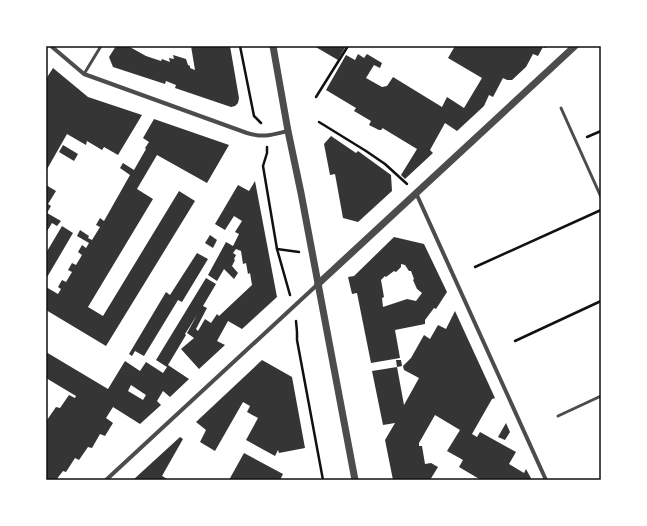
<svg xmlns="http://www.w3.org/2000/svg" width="647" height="526" font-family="Poppins,sans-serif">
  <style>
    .building { fill: #353535; fill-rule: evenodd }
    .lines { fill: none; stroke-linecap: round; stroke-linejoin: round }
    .path { stroke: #111; stroke-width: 2.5 }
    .service { stroke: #4c4c4c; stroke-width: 3 }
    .minor { stroke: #4c4c4c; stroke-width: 4 }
    .tertiary { stroke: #4c4c4c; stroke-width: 7 }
    .neatline { fill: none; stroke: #111; stroke-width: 1.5 }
  </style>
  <rect width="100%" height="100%" fill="#fff"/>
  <g class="building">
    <path d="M116 46H128L146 56 161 61 162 59 170 62 169 58 174 59 173 55 186 59 188 65 190 66V68L195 70 191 46H230L239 98 238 103 235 106 231 107 175 88 176 85 166 81 165 84 113 67 109 57Z"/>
    <path d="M314 46H346L338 60Z"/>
    <path d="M455 46H547L546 48 543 47 538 56 533 54 526 67 512 80H507L503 78 493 97 489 95 484 106 457 131 445 123 430 150 433 153 405 179 401 175 417 149 384 129 383 128 381 130H379L369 125 371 121 354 111 356 108 326 90 346 55 355 60 358 54 364 58 367 54 382 63 380 68 374 65 366 78 382 87 387 86 393 77 442 107 447 97 464 108 482 78 448 58Z"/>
    <path d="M53 68 88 97 142 115 118 155 104 147 102 150 87 141 86 145 67 134 46 171V79Z"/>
    <path d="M154 119 229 145 207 183 157 155 137 189 153 199 88 307 103 316 179 191 195 201 106 346 46 310V287L58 294 61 289 58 287 62 280 66 282 72 272 68 270 72 263 76 265 82 255 78 252 82 245 86 248 89 243 77 236 80 230 89 236 88 238 92 240 100 227 96 225 100 218 104 221 130 175 120 168 123 163 134 170 146 149 145 148 149 142 143 138Z"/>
    <path d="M331 136 356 153 358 151 391 175 392 191 358 222 343 218 335 174 330 175 324 144Z"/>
    <path d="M63 145 78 154 74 161 59 152Z"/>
    <path d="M255 181 277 297 242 329 228 321 217 341 225 345 199 369 181 349 194 338 187 333 197 315 185 334 186 335 168 365 189 379 170 397 163 391 157 401 161 405 140 424 113 407 106 418 113 423 105 436 100 434 92 448 88 447 79 460 75 458 66 472 63 471 56 480H46V419L47 420 56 407 60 408 69 395 75 398 76 396 46 378V352L108 389 125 361 140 371 146 362 163 373 167 367 156 360 206 278 216 284 203 306 207 308 196 329 198 331 205 319 211 323 217 314 219 316 252 285 250 273 248 274 246 263 243 264 241 251 236 249 233 253 236 255 234 259 235 260 232 266 238 273 234 279 224 269 217 281 208 275 226 242 233 246 239 234 235 232 242 221 234 216 225 230 215 224 238 185 249 191ZM131 385 146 395 143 400 128 391Z"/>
    <path d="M46 185 56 191 48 204 51 206 47 213 61 221 57 226 52 223 46 233Z"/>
    <path d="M62 226 73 233 46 279V253Z"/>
    <path d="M210 235 217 240 213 248 205 243Z"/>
    <path d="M394 237 424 244 447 292 436 309 434 308 425 320V324L395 330 400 358 371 363 357 293 352 294 348 277 354 276ZM401 264 405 265 409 271H411L414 279 413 280 417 289 422 293 416 301 407 299 383 307 382 298 384 297 381 280 385 276 386 277 394 271 396 272 401 267Z"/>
    <path d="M197 253 208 259 182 302 178 300 144 356 135 351 132 356 129 354 166 292 170 295Z"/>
    <path d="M455 311 495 398 492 399 472 434 477 437 480 432 516 452 509 464 524 473 526 469 532 480H481L459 467 463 460 447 451 460 430 435 415 419 443V446H422L425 464 431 463 438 467 430 480H393L385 440 395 423 383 425 372 371 397 367 404 405 419 378 404 370 403 366 411 358 424 335 430 339 438 325 446 329Z"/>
    <path d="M262 360 292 377 305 448 279 453 278 450 275 456 246 440 258 418 247 412 250 406 243 402 215 451 200 442 206 430 196 422Z"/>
    <path d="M396 360H401L402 366 397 367Z"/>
    <path d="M506 423 510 432 505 440 498 437Z"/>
    <path d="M180 437 183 439 162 476 169 480H133Z"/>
    <path d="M244 453 283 474 280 480H229Z"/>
  </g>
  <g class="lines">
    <g class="path">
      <path d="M240 46 254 116 261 123"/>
      <path d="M316 97 348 46"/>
      <path d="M319 122 366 151 385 164 407 184"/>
      <path d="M587 137 601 131"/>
      <path d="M267 147V153L263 166 277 249 290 295"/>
      <path d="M277 249 299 252"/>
      <path d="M475 267 601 210"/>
      <path d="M296 321 297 332V340L323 480"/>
      <path d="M515 341 601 301"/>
    </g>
    <g class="service">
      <path d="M84 74 101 46"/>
      <path d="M561 108 601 197"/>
      <path d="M558 416 601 396"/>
    </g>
    <g class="minor">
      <path d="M51 46 84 74 247 133C264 138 271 135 288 131"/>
      <path d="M416 193 546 480"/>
      <path d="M106 480 318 284"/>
    </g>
    <g class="tertiary">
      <path d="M273 46 288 131 301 193 355 480"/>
      <path d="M318 284 575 46"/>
    </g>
  </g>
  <rect width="647" height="526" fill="none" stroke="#ffffff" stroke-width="94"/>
  <rect x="47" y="47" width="553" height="432" class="neatline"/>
</svg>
